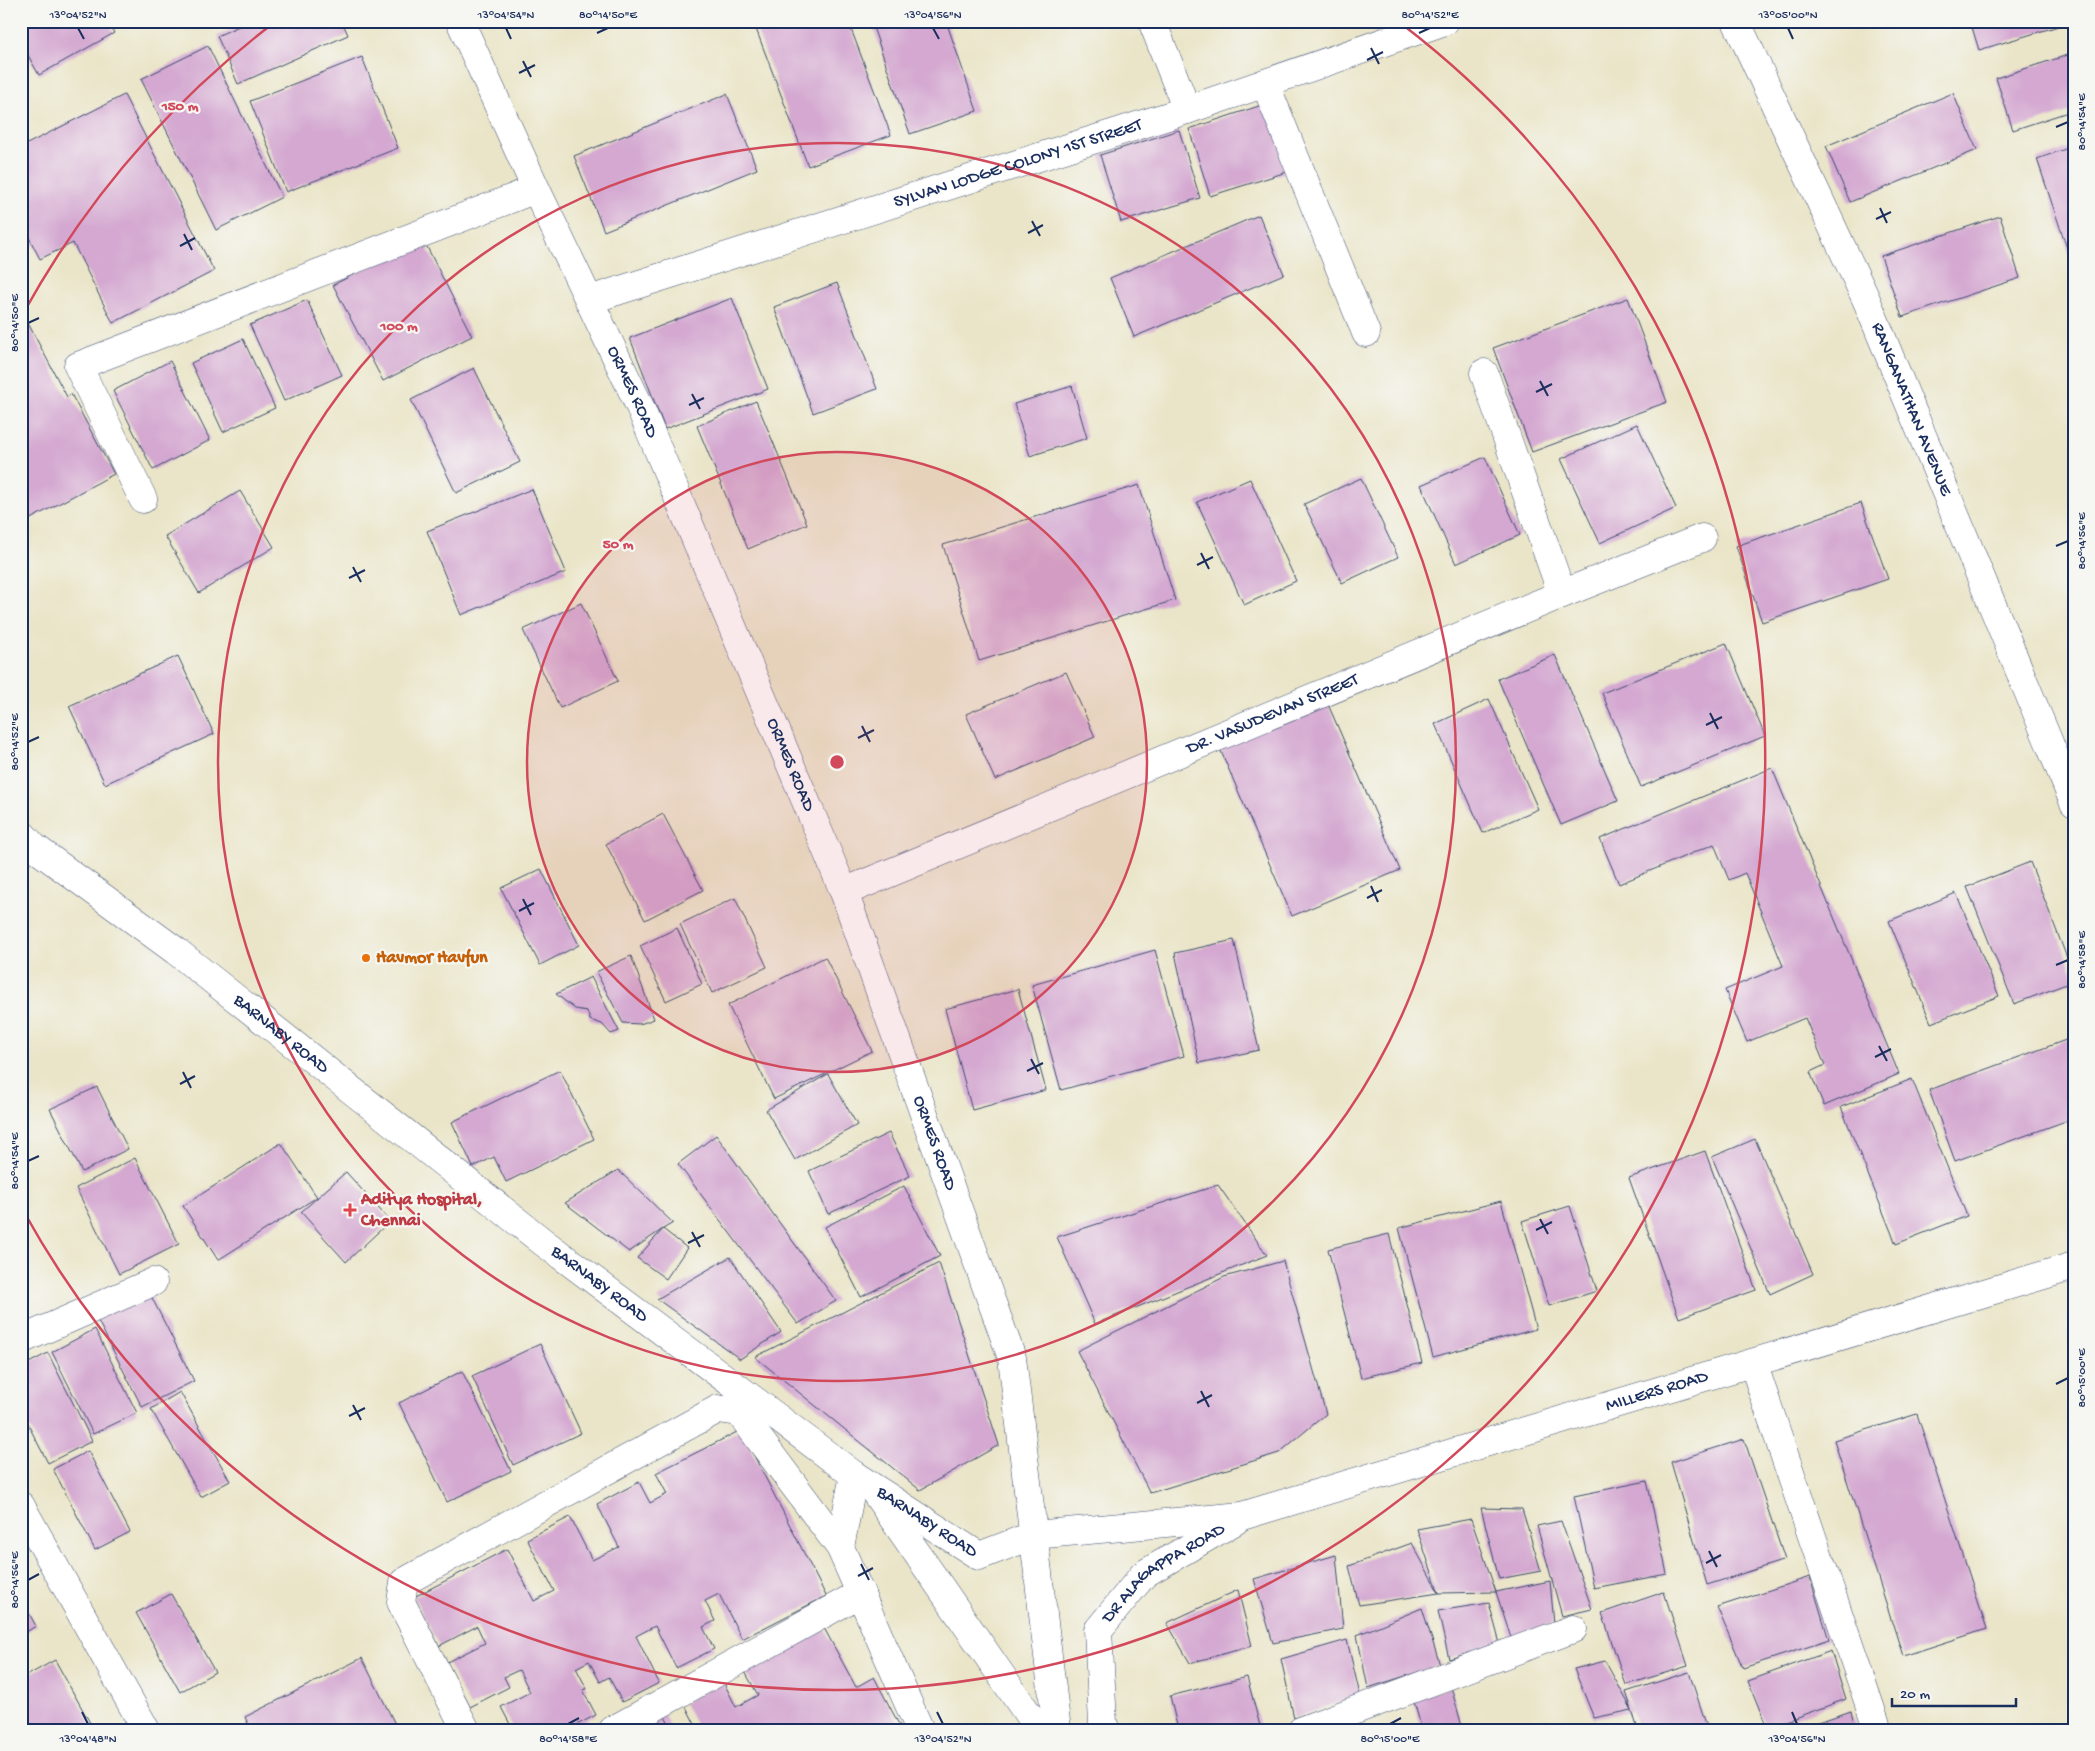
<svg xmlns="http://www.w3.org/2000/svg" width="2095" height="1751" font-family="'Gochi Hand',sans-serif">
  <style>
    .building { fill: #d4a8d1 }
    .lines { fill: none; stroke-linecap: round; stroke-linejoin: round }
    .minor-casing { stroke: #3a4a6e; stroke-width: 29 }
    .major-casing { stroke: #3a4a6e; stroke-width: 29 }
    .minor { stroke: #fff; stroke-width: 28 }
    .major { stroke: #fff; stroke-width: 28 }
    .ticks { fill: none; stroke: #1b2f5e; stroke-width: 2 }
    .ring { fill: none; stroke: #d1495b; stroke-width: 2.5 }
    .food-dot { fill: #e8710a; stroke: #f6f6f2; stroke-width: 2 }
    .health-dot { fill: #e0444e; stroke: #f6f6f2; stroke-width: 2 }
    .labels { text-anchor: middle; dominant-baseline: central; stroke-width: 4.5; stroke-linejoin: round; paint-order: stroke }
    .street-label { font-size: 18px; fill: #1b2f5e; stroke: #f6f6f2 }
    .food-label { font-size: 18px; font-weight: bold; fill: #c56008; stroke: #f6f6f2; text-anchor: start }
    .health-label { font-size: 18px; font-weight: bold; fill: #be3a42; stroke: #f6f6f2; text-anchor: start }
    .centre { fill: #d1495b; stroke: #f6f6f2; stroke-width: 2.5 }
    .ring-label { font-size: 15px; text-anchor: middle; font-weight: bold; fill: #d1495b; stroke: #f6f6f2; stroke-width: 4.5; stroke-linejoin: round; paint-order: stroke }
    .neatline { fill: none; stroke: #1b2f5e; stroke-width: 2 }
    .ticks-label { font-size: 12px; text-anchor: middle; fill: #1b2f5e }
  </style>
  <rect width="100%" height="100%" fill="#f6f6f2"/>
  <filter id="ink" filterUnits="userSpaceOnUse"><feTurbulence type="fractalNoise" baseFrequency=".02" numOctaves="2"/><feDisplacementMap in="SourceGraphic" scale="10" xChannelSelector="R" yChannelSelector="G"/><feConvolveMatrix kernelMatrix="1 2 1 2 8 2 1 2 1" color-interpolation-filters="sRGB"/></filter>
  <filter id="wash" filterUnits="userSpaceOnUse"><feTurbulence type="fractalNoise" baseFrequency=".0096" numOctaves="4" result="noise"/><feDisplacementMap in="SourceGraphic" scale="20" xChannelSelector="R" yChannelSelector="G"/><feGaussianBlur stdDeviation="1.12" result="paint"/><feColorMatrix in="noise" values="0 0 0 0 0 0 0 0 0 0 0 0 0 0 0 0 0 1.4 0 .05"/><feComposite in="paint" operator="in"/></filter>
  <g filter="url(#wash)">
    <rect width="100%" height="100%" fill="#eae5c8"/>
    <g id="blocks">
      <g class="building">
        <path d="M21 21H108L114 33 39 75 21 43Z"/>
        <path d="M250 21H342L348 35 238 84 217 36Z"/>
        <path d="M753 21H848L891 135 808 166Z"/>
        <path d="M891 21H946L977 111 910 134 873 27Z"/>
        <path d="M1970 21H2072V22L1979 50Z"/>
        <path d="M208 46 282 197 216 230 141 79Z"/>
        <path d="M2074 53V110L2013 130 1996 78Z"/>
        <path d="M362 57 398 148 286 192 250 101Z"/>
        <path d="M1953 93 1977 150 1850 202 1826 146Z"/>
        <path d="M727 94 757 169 604 231 574 156Z"/>
        <path d="M124 95 214 271 113 323 73 243 40 259 21 222V147Z"/>
        <path d="M1268 103 1290 171 1210 196 1189 129Z"/>
        <path d="M1179 130 1200 198 1121 222 1100 155Z"/>
        <path d="M2074 146V266H2073L2037 159Z"/>
        <path d="M1259 215 1284 274 1134 337 1110 278Z"/>
        <path d="M2000 216 2020 278 1902 317 1881 256Z"/>
        <path d="M423 239 472 336 383 381 333 285Z"/>
        <path d="M837 283 877 389 813 413 774 307Z"/>
        <path d="M732 298 768 389 665 429 630 338Z"/>
        <path d="M1628 298 1667 402 1532 452 1493 348Z"/>
        <path d="M307 300 342 375 284 401 250 325Z"/>
        <path d="M21 310 67 397 71 394 114 474 21 524Z"/>
        <path d="M243 339 275 408 223 432 191 363Z"/>
        <path d="M170 361 210 440 153 470 113 391Z"/>
        <path d="M474 368 520 462 456 493 411 400Z"/>
        <path d="M1072 386 1087 438 1030 456 1014 404Z"/>
        <path d="M756 401 807 524 748 549 697 426Z"/>
        <path d="M1637 424 1676 508 1600 543 1561 459Z"/>
        <path d="M1485 457 1520 535 1456 564 1421 485Z"/>
        <path d="M1361 478 1398 557 1342 583 1304 504Z"/>
        <path d="M1250 479 1296 581 1244 605 1197 502Z"/>
        <path d="M1139 485 1175 600 979 661 943 545Z"/>
        <path d="M532 489 566 572 461 615 427 531Z"/>
        <path d="M240 491 274 547 199 593 165 536Z"/>
        <path d="M1861 503 1888 579 1762 622 1736 546Z"/>
        <path d="M581 603 618 681 560 708 523 630Z"/>
        <path d="M1726 643 1765 736 1641 787 1602 693Z"/>
        <path d="M1555 655 1618 801 1561 825 1498 679Z"/>
        <path d="M178 656 214 734 105 784 69 706Z"/>
        <path d="M1066 672 1095 737 995 780 966 714Z"/>
        <path d="M1489 699 1538 809 1483 833 1435 724Z"/>
        <path d="M1327 702 1400 870 1292 916 1220 749Z"/>
        <path d="M1772 768 1899 1074 1824 1106 1810 1072 1825 1065 1805 1018 1747 1042 1725 990 1783 966 1745 873 1729 880 1714 844 1619 884 1600 839Z"/>
        <path d="M663 814 703 890 645 920 606 844Z"/>
        <path d="M2030 862 2074 976V981L2014 1004 1967 887Z"/>
        <path d="M541 869 579 945 540 965 501 888Z"/>
        <path d="M1956 893 1999 996 1931 1023 1889 921Z"/>
        <path d="M735 898 767 967 712 993 680 924Z"/>
        <path d="M677 928 702 984 666 1001 640 946Z"/>
        <path d="M1234 940 1259 1050 1199 1063 1175 953Z"/>
        <path d="M1155 950 1184 1056 1061 1090 1032 985Z"/>
        <path d="M631 956 654 1019 640 1024 623 1023 596 972Z"/>
        <path d="M825 957 872 1051 774 1099 728 1005Z"/>
        <path d="M591 977 619 1031 611 1034 602 1024 590 1020 587 1011 575 1009 556 994Z"/>
        <path d="M1018 989 1046 1090 972 1110 945 1009Z"/>
        <path d="M2074 1037V1118L1955 1161 1929 1090Z"/>
        <path d="M560 1070 594 1139 506 1182 494 1157 473 1167 452 1122Z"/>
        <path d="M828 1074 857 1125 795 1160 766 1110Z"/>
        <path d="M1912 1079 1967 1216 1896 1244 1841 1107Z"/>
        <path d="M97 1087 128 1149 82 1172 50 1109Z"/>
        <path d="M889 1133 910 1176 828 1214 809 1171Z"/>
        <path d="M716 1135 836 1301 798 1324 678 1164Z"/>
        <path d="M1755 1139 1813 1274 1770 1294 1712 1157Z"/>
        <path d="M281 1143 317 1197 218 1260 183 1206Z"/>
        <path d="M1705 1151 1756 1290 1679 1318 1629 1178Z"/>
        <path d="M135 1158 179 1244 119 1274 76 1188Z"/>
        <path d="M618 1170 673 1223 663 1229 687 1248 666 1279 637 1258 663 1229 629 1252 565 1203Z"/>
        <path d="M346 1172 390 1221 346 1262 301 1212Z"/>
        <path d="M1218 1185 1267 1255 1095 1324 1057 1237Z"/>
        <path d="M904 1186 940 1256 861 1297 825 1227Z"/>
        <path d="M1501 1201 1536 1329 1433 1357 1399 1228Z"/>
        <path d="M1570 1206 1597 1291 1549 1306 1522 1221Z"/>
        <path d="M1389 1234 1422 1363 1361 1378 1328 1249Z"/>
        <path d="M730 1257 781 1332 740 1359 657 1299Z"/>
        <path d="M1283 1261 1326 1414 1279 1453 1150 1493 1077 1351 1224 1277Z"/>
        <path d="M939 1263 999 1445 920 1490 755 1357Z"/>
        <path d="M149 1292 194 1381 142 1407 97 1319Z"/>
        <path d="M95 1329 137 1413 93 1434 52 1352Z"/>
        <path d="M540 1344 581 1433 513 1465 472 1376Z"/>
        <path d="M48 1353 92 1441 48 1463 21 1411V1367Z"/>
        <path d="M462 1371 511 1471 447 1502 399 1403Z"/>
        <path d="M180 1392 230 1481 201 1497 151 1409Z"/>
        <path d="M1917 1414 1987 1629 1903 1656 1834 1440Z"/>
        <path d="M741 1430 826 1596 742 1639 719 1594 705 1601 715 1621 703 1627 714 1649 676 1668 655 1626 636 1636 659 1683 622 1702 609 1677 600 1682 589 1661 576 1668 587 1689 583 1690 596 1715 567 1730H513L501 1707 530 1692 519 1670 504 1677 509 1687 470 1707 447 1662 485 1643 477 1626 439 1646 414 1597 507 1549 534 1601 554 1591 527 1539 570 1517 592 1560 619 1547 597 1504 639 1482 650 1503 667 1494 656 1473Z"/>
        <path d="M1744 1439 1785 1560 1707 1585 1671 1462Z"/>
        <path d="M88 1451 130 1532 95 1550 53 1469Z"/>
        <path d="M1647 1481 1667 1574 1594 1588 1574 1496Z"/>
        <path d="M1481 1508 1522 1509 1541 1571 1499 1579Z"/>
        <path d="M1471 1519 1496 1592 1550 1581 1554 1624 1511 1638 1496 1592 1439 1593 1417 1529Z"/>
        <path d="M1561 1521 1592 1609 1562 1616 1537 1526Z"/>
        <path d="M1412 1543 1439 1593 1359 1605 1349 1566Z"/>
        <path d="M1336 1555 1343 1629 1273 1643 1254 1579Z"/>
        <path d="M1810 1577 1829 1640 1743 1668 1717 1607Z"/>
        <path d="M1238 1590 1252 1646 1190 1663 1167 1623Z"/>
        <path d="M1664 1592 1688 1666 1626 1685 1602 1613Z"/>
        <path d="M171 1594 215 1672 180 1692 136 1613Z"/>
        <path d="M21 1599 36 1626 21 1635Z"/>
        <path d="M1489 1603 1500 1644 1449 1659 1438 1611Z"/>
        <path d="M1422 1608 1440 1665 1368 1688 1357 1635Z"/>
        <path d="M824 1628 856 1687 874 1677 902 1730H698L684 1703 723 1681 736 1707 758 1695 744 1670Z"/>
        <path d="M1347 1640 1360 1695 1294 1718 1281 1659Z"/>
        <path d="M1831 1651 1846 1699 1767 1728 1748 1681Z"/>
        <path d="M362 1658 398 1730H251L245 1717Z"/>
        <path d="M55 1660 94 1730H21V1679Z"/>
        <path d="M1605 1661 1632 1710 1626 1692 1689 1672 1708 1730H1638L1632 1710 1594 1718 1574 1669Z"/>
        <path d="M1247 1677 1260 1726 1245 1730H1178L1170 1696Z"/>
        <path d="M1451 1687 1463 1730H1422L1413 1698Z"/>
        <path d="M1851 1711 1856 1730H1798V1729Z"/>
        <path d="M663 1713 672 1730H633Z"/>
      </g>
    </g>
  </g>
  <g filter="url(#ink)">
    <use href="#blocks" fill-opacity="0" stroke="#3a4a6e" stroke-width="1"/>
    <g class="lines">
      <g class="minor-casing">
        <g id="minor">
          <path id="s1" d="M460 21 536 189 640 407 844 892 1012 1358 1057 1730"/>
          <path d="M1152 21 1187 110"/>
          <path id="s2" d="M1736 21 1866 299 2074 803"/>
          <path d="M1265 83 1366 333"/>
          <path id="s3" d="M589 300 1187 110 1445 21"/>
          <path d="M1484 373 1562 594"/>
          <path d="M143 499 78 366 536 189"/>
          <path id="s4" d="M844 892 1562 594 1702 538"/>
          <path d="M21 1340 153 1282"/>
          <path d="M1753 1363 1878 1730"/>
          <path d="M872 1488 1039 1730"/>
          <path d="M21 1506 146 1730"/>
          <path d="M840 1547 854 1475"/>
          <path d="M466 1730 401 1602 404 1582 718 1409 739 1412 840 1547 920 1730"/>
          <path d="M613 1730 861 1593"/>
          <path d="M1302 1730 1573 1629"/>
        </g>
      </g>
      <g class="major-casing">
        <g id="major">
          <path id="s5" d="M21 833 34 847 176 951 543 1242 854 1475 979 1556 1034 1535 1242 1516 2074 1266"/>
          <path id="s6" d="M1106 1730 1103 1723 1098 1630 1144 1574 1235 1521"/>
        </g>
      </g>
      <use href="#minor" class="minor"/>
      <use href="#major" class="major"/>
    </g>
  </g>
  <path class="ticks" d="M78 28 84 39M506 28 511 39M933 28 939 39M1788 28 1793 39M597 33 608 28M1419 33 1430 28M1371 48 1379 64M1367 60 1383 52M523 61 531 77M519 73 535 65M2056 127 2068 122M1880 208 1887 223M1876 219 1891 212M1032 221 1040 236M1028 233 1043 225M184 234 192 250M180 246 195 238M28 323 39 318M1540 381 1548 396M1536 392 1552 384M692 394 700 409M689 405 704 398M2056 546 2068 541M1201 553 1209 569M1197 565 1213 557M353 567 361 582M349 578 365 570M1710 713 1718 729M1706 725 1722 717M862 726 870 742M858 738 874 730M28 742 39 737M1371 886 1378 902M1367 898 1382 890M523 899 531 915M519 911 534 903M2056 965 2068 960M1879 1046 1887 1061M1875 1057 1891 1049M1031 1059 1039 1074M1027 1071 1043 1063M183 1072 191 1088M180 1084 195 1076M28 1161 39 1156M1540 1219 1548 1234M1536 1230 1552 1222M692 1232 700 1247M688 1243 704 1235M2056 1384 2068 1378M1201 1391 1209 1407M1197 1403 1212 1395M353 1405 361 1420M349 1416 365 1408M1709 1551 1717 1567M1706 1563 1721 1555M861 1564 869 1580M858 1576 873 1568M28 1580 39 1574M82 1712 88 1724M937 1712 943 1724M1792 1712 1797 1724M568 1724 579 1718M1390 1724 1401 1718"/>
  <circle cx="837" cy="762" r="310" fill="#d1495b" fill-opacity=".12"/>
  <g class="ring">
    <circle cx="837" cy="762" r="310"/>
    <circle cx="837" cy="762" r="619"/>
    <path d="M24 312A929 929 0 0 1 271 25M1403 25A929 929 0 1 1 24 1212"/>
  </g>
  <circle class="food-dot" cx="366" cy="958" r="5"/>
  <path class="health-dot" d="M347.5 1202.5h5v5h5v5h-5v5h-5v-5h-5v-5h5z"/>
  <g class="labels">
    <g class="street-label">
      <text stroke="none"><textPath href="#s3" startOffset="450">SYLVAN LODGE COLONY 1ST STREET</textPath></text>
      <text stroke="none"><textPath href="#s1" startOffset="409">ORMES ROAD</textPath></text>
      <text stroke="none"><textPath href="#s2" startOffset="426">RANGANATHAN AVENUE</textPath></text>
      <text stroke="none"><textPath href="#s4" startOffset="464">DR. VASUDEVAN STREET</textPath></text>
      <text stroke="none"><textPath href="#s1" startOffset="814">ORMES ROAD</textPath></text>
      <text stroke="none"><textPath href="#s5" startOffset="329">BARNABY ROAD</textPath></text>
      <text stroke="none"><textPath href="#s1" startOffset="1219">ORMES ROAD</textPath></text>
      <text stroke="none"><textPath href="#s5" startOffset="734">BARNABY ROAD</textPath></text>
      <text stroke="none"><textPath href="#s5" startOffset="1902">MILLERS ROAD</textPath></text>
      <text stroke="none"><textPath href="#s5" startOffset="1139">BARNABY ROAD</textPath></text>
      <text stroke="none"><textPath href="#s6" startOffset="189">DR ALAGAPPA ROAD</textPath></text>
    </g>
    <g class="food-label">
      <text x="376" y="958">Havmor Havfun</text>
    </g>
    <g class="health-label">
      <text x="361" y="1200">Aditya Hospital,<tspan x="361" dy="21">Chennai</tspan></text>
    </g>
  </g>
  <circle cx="837" cy="762" r="8" class="centre"/>
  <g class="ring-label">
    <text x="180" y="110">150 m</text>
    <text x="399" y="330">100 m</text>
    <text x="618" y="548">50 m</text>
  </g>
  <rect width="2095" height="1751" fill="none" stroke="#f6f6f2" stroke-width="55"/>
  <path d="M1892 1698v8h124v-8" fill="none" stroke="#1b2f5e" stroke-width="2.5"/>
  <text x="1900" y="1698" font-size="15" fill="#1b2f5e" stroke="#f6f6f2" stroke-width="4" paint-order="stroke">20 m</text>
  <rect x="28" y="28" width="2040" height="1696" class="neatline"/>
  <g class="ticks-label">
    <text x="78" y="18">13°04'52"N</text>
    <text x="506" y="18">13°04'54"N</text>
    <text x="608" y="18">80°14'50"E</text>
    <text x="933" y="18">13°04'56"N</text>
    <text x="1430" y="18">80°14'52"E</text>
    <text x="1788" y="18">13°05'00"N</text>
    <text transform="translate(2081 122) rotate(-90)" y="4">80°14'54"E</text>
    <text transform="translate(14 323) rotate(-90)" y="4">80°14'50"E</text>
    <text transform="translate(2081 541) rotate(-90)" y="4">80°14'56"E</text>
    <text transform="translate(14 742) rotate(-90)" y="4">80°14'52"E</text>
    <text transform="translate(2081 960) rotate(-90)" y="4">80°14'58"E</text>
    <text transform="translate(14 1161) rotate(-90)" y="4">80°14'54"E</text>
    <text transform="translate(2081 1378) rotate(-90)" y="4">80°15'00"E</text>
    <text transform="translate(14 1580) rotate(-90)" y="4">80°14'56"E</text>
    <text x="88" y="1742">13°04'48"N</text>
    <text x="568" y="1742">80°14'58"E</text>
    <text x="943" y="1742">13°04'52"N</text>
    <text x="1390" y="1742">80°15'00"E</text>
    <text x="1797" y="1742">13°04'56"N</text>
  </g>
</svg>
